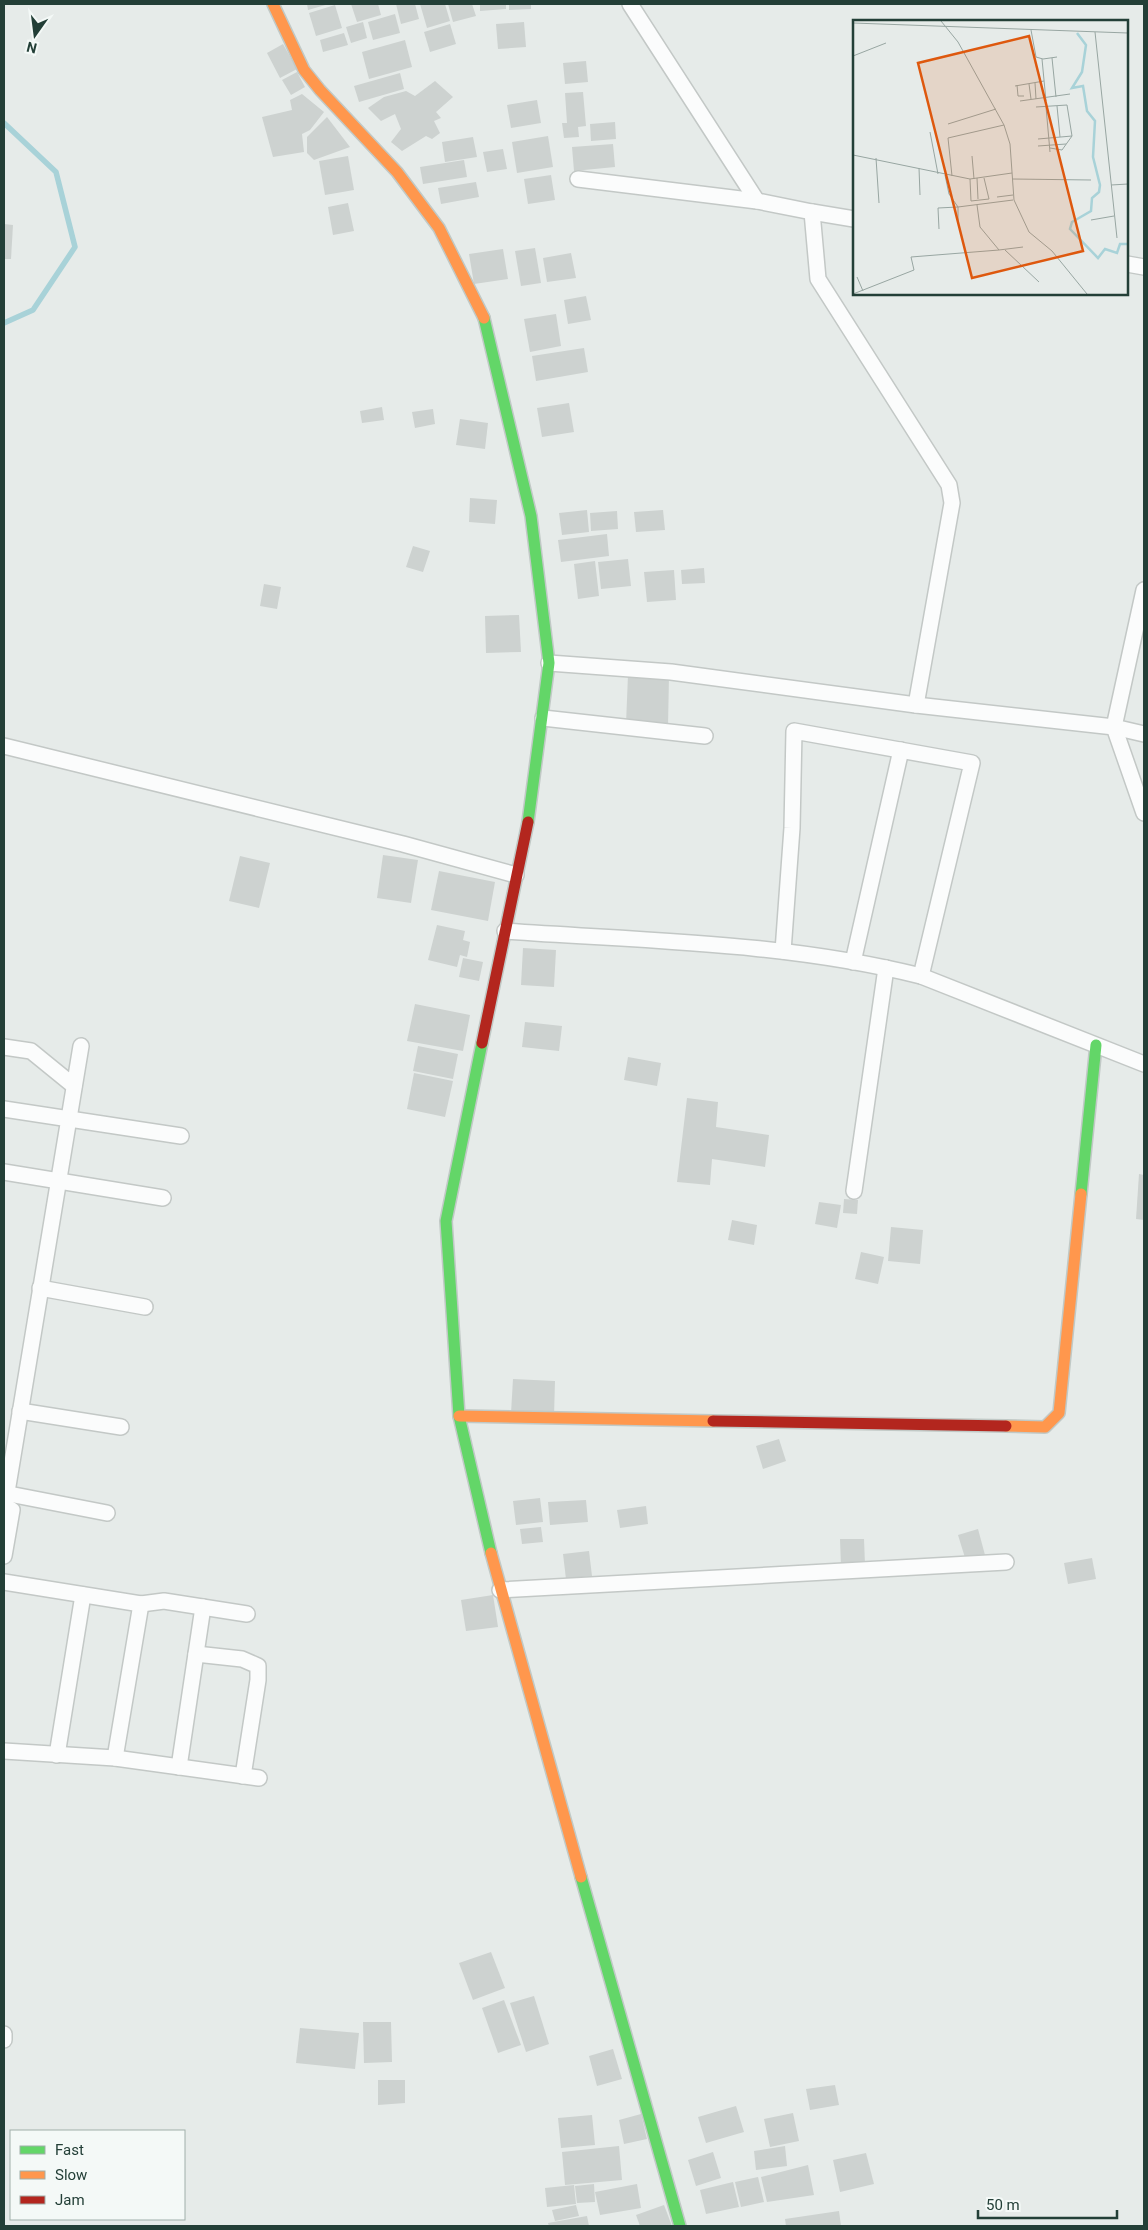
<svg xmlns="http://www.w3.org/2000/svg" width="1148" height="2230" font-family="Roboto,sans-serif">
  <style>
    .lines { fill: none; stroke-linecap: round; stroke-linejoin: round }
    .stream { stroke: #a8d2d8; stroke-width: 5.5 }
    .building { fill: #cdd2d0 }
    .street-casing { stroke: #c3c8c6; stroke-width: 18 }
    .fast-casing { stroke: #c1c9c6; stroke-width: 14 }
    .slow-casing { stroke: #c1c9c6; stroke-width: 14 }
    .jam-casing { stroke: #c1c9c6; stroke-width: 14 }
    .street { stroke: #fbfcfc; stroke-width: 15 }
    .fast { stroke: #63d668; stroke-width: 11 }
    .slow { stroke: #ff974d; stroke-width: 11 }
    .jam { stroke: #b3261e; stroke-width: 11 }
    .inset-river { fill: none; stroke: #a8d2d8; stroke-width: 2.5 }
    .inset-road { fill: none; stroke: #98a6a2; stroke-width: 1 }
    .view { fill: #de580e; fill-opacity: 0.15; stroke: #de580e; stroke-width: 2.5 }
    .inset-edge { fill: none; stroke: #233f37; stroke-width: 2.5 }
  </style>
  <rect width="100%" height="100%" fill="#e6ebe9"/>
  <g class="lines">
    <path class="stream" d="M4 123 56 172 75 247 33 310 4 323"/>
  </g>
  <g class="building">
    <path d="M307 4H329L308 10Z"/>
    <path d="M351 4H378L381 15 357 22Z"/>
    <path d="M396 4H415L419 19 401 24Z"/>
    <path d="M420 4H445L450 21 427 28Z"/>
    <path d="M448 4H472L476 16 453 22Z"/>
    <path d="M480 4H506V9L480 11Z"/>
    <path d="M509 4H531V9L509 10Z"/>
    <path d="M335 5 342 28 316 36 309 13Z"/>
    <path d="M395 14 400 33 373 40 368 22Z"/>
    <path d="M363 22 367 38 351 43 346 27Z"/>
    <path d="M524 22 526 47 498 49 496 24Z"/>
    <path d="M450 24 456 44 430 52 424 32Z"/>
    <path d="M344 33 348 45 323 52 320 40Z"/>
    <path d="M405 40 412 67 369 79 362 52Z"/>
    <path d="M283 44 297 69 280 78 267 53Z"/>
    <path d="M586 61 588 82 565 84 563 63Z"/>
    <path d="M297 72 305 87 291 95 282 80Z"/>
    <path d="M400 73 404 89 359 102 354 86Z"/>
    <path d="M435 81 453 97 436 112 441 118 434 121 440 133 432 139 426 136 402 151 391 142 401 129 395 114 381 121 368 108 384 97 406 91 415 96Z"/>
    <path d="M583 92 586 126 578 127 579 137 564 138 562 123H567L565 93Z"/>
    <path d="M302 94 324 112 310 130 302 134 304 152 273 157 262 117 292 110 290 100Z"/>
    <path d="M537 100 541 123 511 128 507 105Z"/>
    <path d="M327 117 350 147 314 160 307 153V137Z"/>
    <path d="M615 122 616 139 591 141 590 124Z"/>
    <path d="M548 136 553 167 517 173 512 142Z"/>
    <path d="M473 137 477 157 445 162 442 142Z"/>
    <path d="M613 144 615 167 574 171 572 147Z"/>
    <path d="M503 149 507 169 487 172 483 152Z"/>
    <path d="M348 156 354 190 325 195 319 161Z"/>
    <path d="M464 160 467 177 423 184 420 167Z"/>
    <path d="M551 175 555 200 528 204 524 179Z"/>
    <path d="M476 182 479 197 441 204 438 188Z"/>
    <path d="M348 203 354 231 333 235 328 207Z"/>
    <path d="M4 224 13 225 11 259H4Z"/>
    <path d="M535 248 541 283 521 286 515 251Z"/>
    <path d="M503 249 508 279 474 284 469 254Z"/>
    <path d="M571 253 576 278 547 282 543 258Z"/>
    <path d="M586 296 591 320 568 324 564 300Z"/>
    <path d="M556 314 561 346 530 352 524 319Z"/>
    <path d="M584 348 588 372 536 381 532 356Z"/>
    <path d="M569 403 574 432 542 437 537 408Z"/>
    <path d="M382 407 384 420 362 423 360 411Z"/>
    <path d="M433 409 435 424 415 428 412 412Z"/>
    <path d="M460 419 488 423 485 449 456 445Z"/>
    <path d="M470 498 497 500 495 524 469 522Z"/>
    <path d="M587 510 589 532 562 535 559 513Z"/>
    <path d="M663 510 665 530 636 532 634 512Z"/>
    <path d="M617 511 618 529 591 531 590 513Z"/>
    <path d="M607 534 609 556 561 562 558 540Z"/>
    <path d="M413 546 430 551 423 572 406 567Z"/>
    <path d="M628 559 631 586 601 589 598 562Z"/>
    <path d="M595 561 599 596 578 599 574 564Z"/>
    <path d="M704 568 705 583 682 584 681 570Z"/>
    <path d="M674 570 676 600 647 602 644 572Z"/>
    <path d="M264 584 281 587 277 609 260 606Z"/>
    <path d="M519 615 521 652 486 653 485 616Z"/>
    <path d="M628 675 669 676 668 726 626 724Z"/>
    <path d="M383 855 418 860 411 903 377 898Z"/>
    <path d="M240 856 270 863 259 908 229 901Z"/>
    <path d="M439 871 495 882 488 921 431 910Z"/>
    <path d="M437 925 465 931 463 940 470 942 467 957 460 955 457 967 428 960Z"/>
    <path d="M523 948 556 950 554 987 521 985Z"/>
    <path d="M463 958 483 962 479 981 459 977Z"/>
    <path d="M415 1004 470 1015 463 1051 407 1041Z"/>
    <path d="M525 1022 562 1026 559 1051 522 1047Z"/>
    <path d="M418 1046 458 1054 453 1079 413 1071Z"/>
    <path d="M628 1057 661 1063 657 1086 624 1080Z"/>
    <path d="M414 1073 453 1081 445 1117 407 1109Z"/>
    <path d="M687 1098 718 1102 716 1127 769 1135 765 1167 712 1159 710 1185 677 1182Z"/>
    <path d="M1139 1174 1144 1175V1220L1136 1219Z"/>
    <path d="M844 1199 858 1200 857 1214 843 1213Z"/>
    <path d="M819 1202 841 1205 837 1228 815 1224Z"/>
    <path d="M732 1220 757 1225 754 1245 728 1240Z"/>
    <path d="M891 1227 923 1230 920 1264 888 1261Z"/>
    <path d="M861 1252 884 1257 878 1284 855 1279Z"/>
    <path d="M513 1379 555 1381 554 1416 511 1413Z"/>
    <path d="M779 1439 786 1461 763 1469 756 1446Z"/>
    <path d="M540 1498 543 1522 516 1525 513 1501Z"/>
    <path d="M586 1500 588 1522 550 1525 548 1502Z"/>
    <path d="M646 1506 648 1524 620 1528 617 1510Z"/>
    <path d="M541 1527 543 1542 522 1544 520 1529Z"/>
    <path d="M978 1529 985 1555 966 1561 958 1535Z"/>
    <path d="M840 1539H864L865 1565 841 1566Z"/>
    <path d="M589 1551 592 1576 566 1579 563 1554Z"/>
    <path d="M1092 1558 1096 1579 1068 1584 1064 1563Z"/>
    <path d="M493 1595 498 1627 466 1631 461 1600Z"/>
    <path d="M491 1952 505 1988 473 2000 459 1963Z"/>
    <path d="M534 1996 549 2044 526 2052 510 2003Z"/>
    <path d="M504 2000 521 2045 498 2053 482 2008Z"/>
    <path d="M363 2022H391L392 2062 364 2063Z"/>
    <path d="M300 2028 359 2033 355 2069 296 2063Z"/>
    <path d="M613 2049 622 2079 597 2086 589 2056Z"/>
    <path d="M378 2080H405V2103L378 2105Z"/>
    <path d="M835 2085 839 2105 810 2110 806 2089Z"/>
    <path d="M736 2106 744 2132 706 2143 698 2117Z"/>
    <path d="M793 2113 799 2141 770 2147 764 2119Z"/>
    <path d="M641 2114 647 2139 624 2144 619 2120Z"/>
    <path d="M592 2115 595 2145 561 2148 558 2118Z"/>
    <path d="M619 2146 622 2180 565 2185 562 2152Z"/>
    <path d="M785 2146 787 2166 756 2170 754 2151Z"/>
    <path d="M713 2152 721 2178 696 2186 688 2160Z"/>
    <path d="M866 2153 874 2184 840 2192 833 2160Z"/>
    <path d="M808 2165 814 2195 767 2202 761 2177Z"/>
    <path d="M758 2177 764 2202 741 2207 735 2182Z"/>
    <path d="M733 2182 739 2207 706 2214 700 2190Z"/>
    <path d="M594 2184 595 2202 577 2203 575 2186Z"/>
    <path d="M637 2184 641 2208 600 2215 595 2192Z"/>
    <path d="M574 2185 576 2204 547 2207 545 2188Z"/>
    <path d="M576 2205 579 2216 555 2221 552 2210Z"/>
    <path d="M664 2205 672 2226H640L636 2215Z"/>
    <path d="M839 2211 841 2226H786L785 2219Z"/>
    <path d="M587 2216 589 2226H549L548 2223Z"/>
  </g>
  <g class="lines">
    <g class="street-casing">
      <g id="street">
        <path d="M630 4 757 201"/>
        <path d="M578 179 757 201 812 212 818 279 949 485 952 503 916 705"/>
        <path d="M812 212 854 219"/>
        <path d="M1127 264 1144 267"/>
        <path d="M1144 590 1114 727 1144 734"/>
        <path d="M549 663 671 672 916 705 1114 727 1144 813"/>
        <path d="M543 718 705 736"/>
        <path d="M4 746 403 844 516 875"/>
        <path d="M505 931C644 941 785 942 921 976L1144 1064"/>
        <path d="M783 951 792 828 794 731 972 763 921 976"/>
        <path d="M853 962 901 750"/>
        <path d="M4 1047 31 1051 74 1086"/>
        <path d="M4 1109 181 1136"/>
        <path d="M4 1172 163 1198"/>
        <path d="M854 1191 886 968"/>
        <path d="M40 1288 145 1307"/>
        <path d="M20 1411 121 1427"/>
        <path d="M4 1493 107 1513"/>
        <path d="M5 1504 81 1046"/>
        <path d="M4 1505 12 1510 4 1556"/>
        <path d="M4 1582 141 1604 164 1601 247 1614"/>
        <path d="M500 1590 1006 1562"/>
        <path d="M196 1654 242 1659 258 1666V1680L243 1776"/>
        <path d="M4 1751 115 1758 259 1778"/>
        <path d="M57 1755 83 1595"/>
        <path d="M115 1758 141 1604"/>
        <path d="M179 1767 203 1607"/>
        <path d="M4 2034V2040"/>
      </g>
    </g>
    <g class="fast-casing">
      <g id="fast">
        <path d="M484 318 531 516 549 663 528 822"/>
        <path d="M482 1043 446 1221 459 1416 491 1553"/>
        <path d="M1081 1194 1096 1045"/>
        <path d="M581 1877 680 2226"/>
      </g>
    </g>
    <g class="slow-casing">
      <g id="slow">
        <path d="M273 4 304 70 320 90 397 172 439 228 484 318"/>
        <path d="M459 1416 713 1421"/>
        <path d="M1006 1426 1045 1427 1059 1413 1081 1194"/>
        <path d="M491 1553 581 1877"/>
      </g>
    </g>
    <g class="jam-casing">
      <g id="jam">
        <path d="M482 1043 528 822"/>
        <path d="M713 1421 1006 1426"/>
      </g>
    </g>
    <use href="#street" class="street"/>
    <use href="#fast" class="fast"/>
    <use href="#slow" class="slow"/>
    <use href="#jam" class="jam"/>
  </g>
  <g transform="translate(853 20)">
    <rect width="275" height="275" fill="#e6ebe9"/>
    <path class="inset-river" d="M224 13 233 25 229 52 219 68 230 66 234 91 242 101 240 137 247 165 246 172 239 178 238 191 219 202 217 209 245 238 252 229 264 233 267 224H275"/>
    <path class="inset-road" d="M88 1 105 22 151 105 157 124 161 180 176 212 199 231 234 274M0 3 275 13M178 10 183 37 190 39 204 37M242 12 264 218M0 36 33 23M199 38 203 77M189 39 193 81M182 63 183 79M176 64 178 79M164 65 165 76H171M162 66 191 61M167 81 217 74M204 86 207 117M183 87 214 85 219 116 209 130 197 128M193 87 197 132M95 104 143 89M77 112 85 154M185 119 219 116M185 126 213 124M0 135 117 159 159 153M119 136 121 159M23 138 26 183M66 148 67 175M92 155 96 174 105 187 160 180M99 156 95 118 151 105M124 158 125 179M117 159 118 181 136 179 131 158M159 159 238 160M258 165 275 164M144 177 160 175M124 185 127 207 146 230 170 227M238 200 261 196M86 209 85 188 105 187V203M152 230 186 262M4 257 10 271M0 274 61 250 58 237 146 230"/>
    <path class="view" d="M176 16 230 231 119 258 65 43Z"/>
    <rect width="275" height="275" class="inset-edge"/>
  </g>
  <rect width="1148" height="2230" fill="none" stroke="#233f37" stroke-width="10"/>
  <rect x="10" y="2130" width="175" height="90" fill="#f4f9f7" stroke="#a0afaa"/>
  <rect x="20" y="2146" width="25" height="8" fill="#63d668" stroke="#a0afaa"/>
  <text x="55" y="2155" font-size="15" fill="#233f37">Fast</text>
  <rect x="20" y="2171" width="25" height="8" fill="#ff974d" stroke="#a0afaa"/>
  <text x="55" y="2180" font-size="15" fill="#233f37">Slow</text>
  <rect x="20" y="2196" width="25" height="8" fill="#b3261e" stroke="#a0afaa"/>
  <text x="55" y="2205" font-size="15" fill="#233f37">Jam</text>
  <g transform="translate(35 35) rotate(194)" stroke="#f4f9f7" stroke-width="4" paint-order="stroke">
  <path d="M0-4L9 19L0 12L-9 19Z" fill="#233f37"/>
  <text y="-8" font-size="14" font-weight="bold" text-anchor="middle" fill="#233f37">N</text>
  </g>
  <path d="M978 2210v8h139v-8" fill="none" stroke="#233f37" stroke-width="2.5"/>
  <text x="986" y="2210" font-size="15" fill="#233f37" stroke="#f4f9f7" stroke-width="4" paint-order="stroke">50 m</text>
</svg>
